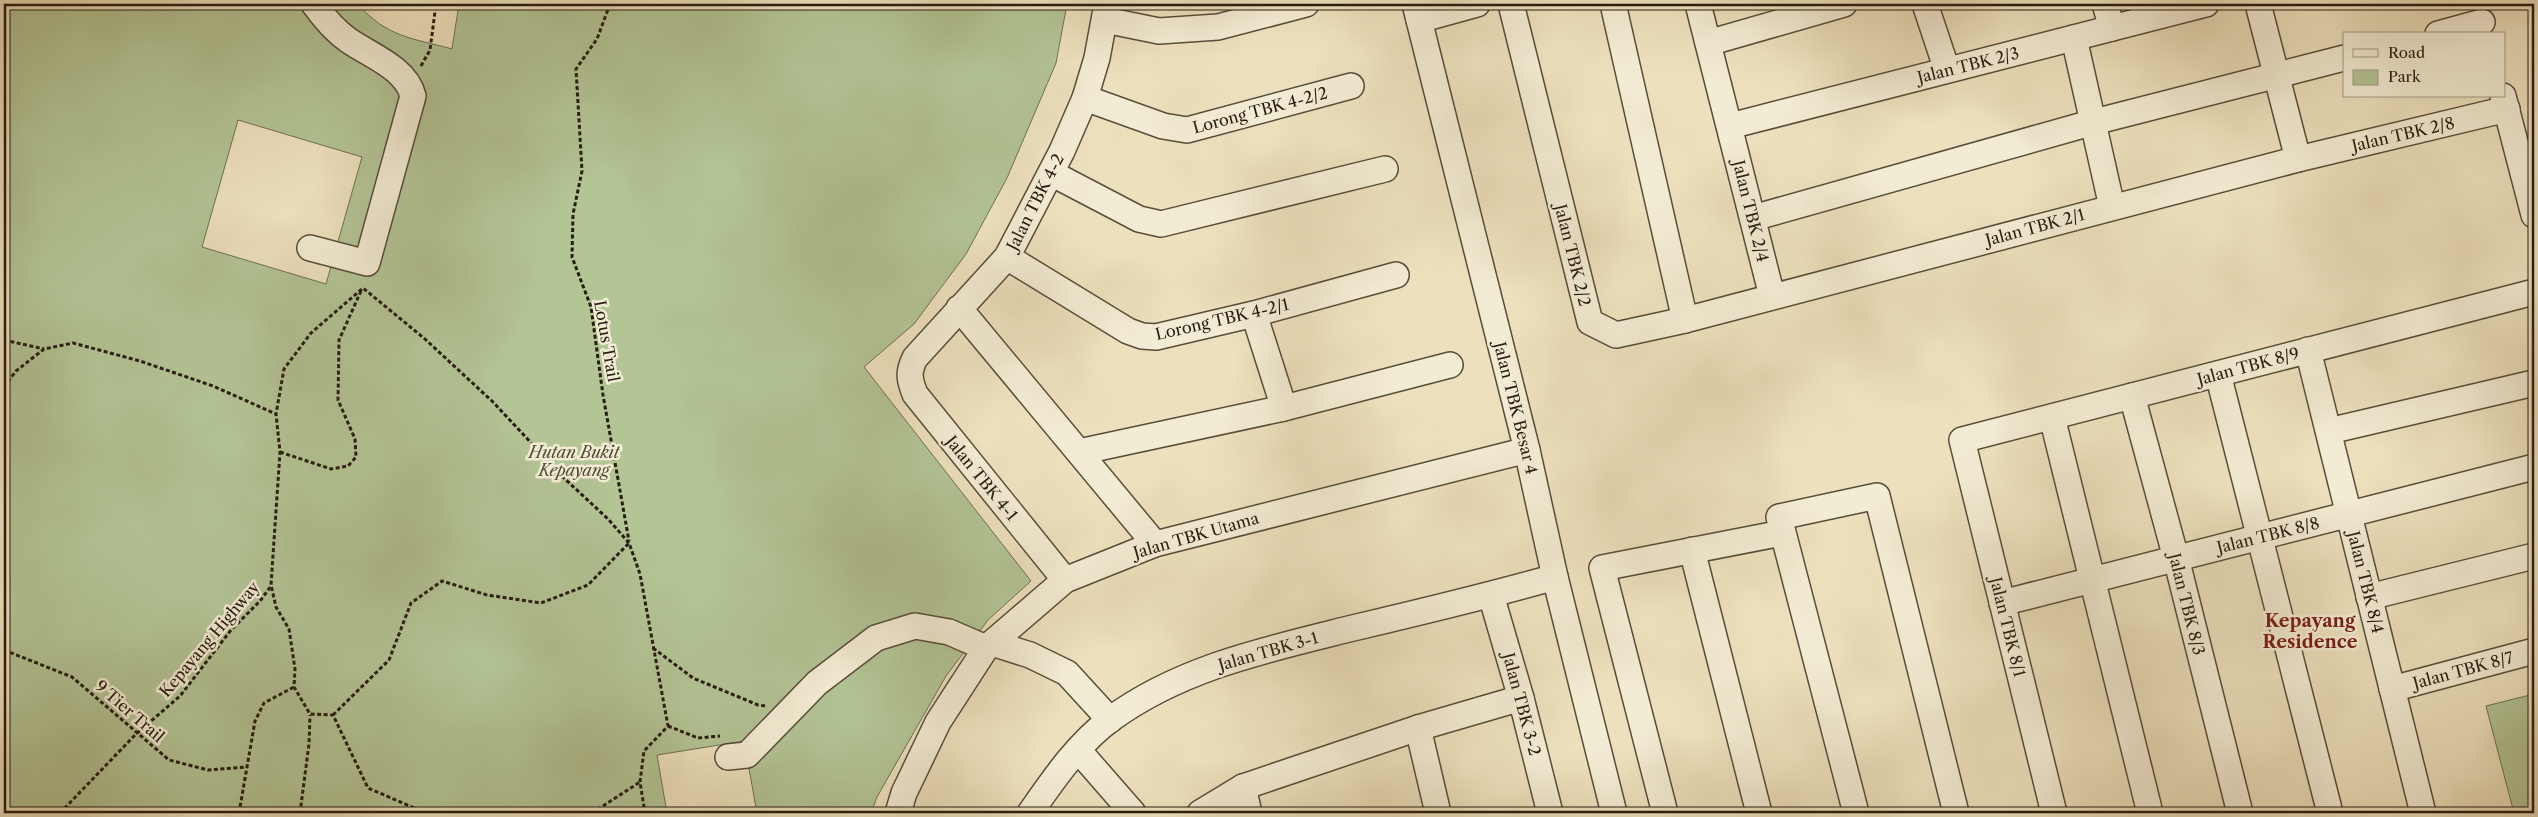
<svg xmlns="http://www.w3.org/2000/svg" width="2538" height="817" font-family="'Libre Caslon Text',serif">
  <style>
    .green { fill: #b3c495; stroke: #6d7052; fill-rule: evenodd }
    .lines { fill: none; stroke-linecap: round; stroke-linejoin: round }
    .minor-casing { stroke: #584d3b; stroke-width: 28 }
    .path { stroke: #271c10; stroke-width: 3; stroke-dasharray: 4 2.5; stroke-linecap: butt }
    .minor { stroke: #f3ecd4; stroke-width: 25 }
    .labels { text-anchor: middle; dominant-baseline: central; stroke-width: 5; stroke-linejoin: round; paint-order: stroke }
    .street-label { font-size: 16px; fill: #271c10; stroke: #f3ecd4 }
    .park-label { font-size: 16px; font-style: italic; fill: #514e38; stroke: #f3ecd4 }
    .neighbourhood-label { font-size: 18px; font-weight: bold; fill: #7a1f14; stroke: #f3ecd4 }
  </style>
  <rect width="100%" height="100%" fill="#ede1bd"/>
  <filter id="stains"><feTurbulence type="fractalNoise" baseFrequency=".004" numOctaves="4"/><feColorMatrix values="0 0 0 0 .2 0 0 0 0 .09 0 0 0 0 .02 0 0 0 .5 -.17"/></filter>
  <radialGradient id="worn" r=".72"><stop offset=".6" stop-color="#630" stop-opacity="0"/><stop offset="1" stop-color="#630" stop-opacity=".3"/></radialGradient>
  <g class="green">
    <path d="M4 4H358C386 37 412 38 452 49L459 4H1067L1056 63 1007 178 966 254 914 324 864 367 1031 581 988 620 946 676 877 797 871 813H757L744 741 657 755 667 813H4ZM238 120 362 157 326 284 202 247Z"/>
    <path d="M2534 694V813H2514L2486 706Z"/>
  </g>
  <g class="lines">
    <g class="minor-casing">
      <g id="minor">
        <path d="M1415 4 1527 450 1555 577 1614 813"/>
        <path d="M1511 4 1590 322 1616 335 1685 320 2298 159 2507 109"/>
        <path d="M1613 4 1685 320"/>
        <path d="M1698 4 1772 296"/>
        <path d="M1925 4 1947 70"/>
        <path d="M2105 4 2112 28"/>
        <path d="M2258 4 2298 159"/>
        <path d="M1105 20 1159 31 1218 27 1306 4"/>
        <path d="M1419 20 1477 4"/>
        <path d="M2438 34 2482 22"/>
        <path d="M2074 38 2112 207"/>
        <path d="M1708 43 1844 4"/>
        <path d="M2503 96 2534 215"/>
        <path d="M1085 98 1163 126 1187 130 1351 86"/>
        <path d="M1730 126 2206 4"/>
        <path d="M1051 173 1139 219 1161 224 1385 169"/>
        <path d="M1753 218 2094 122 2344 58"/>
        <path d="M310 248 367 263 413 96C406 68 371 56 348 40 334 30 324 18 314 4"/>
        <path d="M1007 257 1128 331 1142 336 1156 337 1254 314 1396 275"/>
        <path d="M959 308 1155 544"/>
        <path d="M1254 314 1284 408 1450 365"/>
        <path d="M2308 350 2423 813"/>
        <path d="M2218 374 2330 813"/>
        <path d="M2132 396 2176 558 2240 813"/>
        <path d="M2052 417 2150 813"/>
        <path d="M2329 431 2534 383"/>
        <path d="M1079 452 1284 408"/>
        <path d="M1692 550 1759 813"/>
        <path d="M1065 580 915 394C909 379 908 372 915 358L1007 257 1062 151 1085 98 1097 58 1107 4"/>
        <path d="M1491 595 1521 698 1550 813"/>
        <path d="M2369 597 2534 556"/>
        <path d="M2002 603 2534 467"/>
        <path d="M992 643 1030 655 1067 673 1110 720"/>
        <path d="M2392 689 2534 651"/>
        <path d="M1418 728 1438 813"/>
        <path d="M1078 750 1133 813"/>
        <path d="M728 757 747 755 817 683 876 638 915 626 949 632 986 648"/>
        <path d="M1243 787 1249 813"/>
        <path d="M898 813 904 793 938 722 986 648 1065 580 1155 544 1527 450"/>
        <path d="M1030 813C1053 780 1078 743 1111 719 1182 667 1269 649 1353 628 1421 612 1488 596 1555 577"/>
        <path d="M1200 813 1243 787 1418 728 1521 698"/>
        <path d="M1665 813 1602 568 1782 533"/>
        <path d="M1856 813 1779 517 1877 496 1956 813"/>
        <path d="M2054 813 1962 440 2534 292"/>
      </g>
    </g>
    <g class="path">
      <path d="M610 4 597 39 576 69 582 171 573 214 572 257 591 307 603 395 629 541"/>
      <path d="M421 66 430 50 436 4"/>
      <path d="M4 340 44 349"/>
      <path d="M4 387 16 371 44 349 73 343 140 361 213 386 276 414"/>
      <path d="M280 452 331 469 348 466 356 457 355 439 338 400 339 340 361 291"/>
      <path d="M653 648 693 678 758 705 766 706"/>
      <path d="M4 650 72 677 169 760 208 770 246 767"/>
      <path d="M333 715 389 660 411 603 442 581 487 595 541 603 588 585 629 543"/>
      <path d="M668 726 698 738 720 736"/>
      <path d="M60 813 136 734 180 696 231 630 260 601 271 586"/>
      <path d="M239 813 255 721 264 703 294 687"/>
      <path d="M300 813 309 744 310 715"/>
      <path d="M426 813 368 788 333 715 310 714 294 687 295 669 289 629 276 607 271 585 280 452 276 414 284 369 311 333 363 288 425 339 493 402 565 479 608 519 629 543 640 574 668 726 644 751 640 782 645 813"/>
      <path d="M592 813 640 782"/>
    </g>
    <use href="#minor" class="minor"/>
  </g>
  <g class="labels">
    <g class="street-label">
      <text transform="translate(1968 65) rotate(-14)">Jalan TBK 2/3</text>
      <text transform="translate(1260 110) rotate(-15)">Lorong TBK 4-2/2</text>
      <text transform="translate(2403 134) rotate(-13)">Jalan TBK 2/8</text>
      <text transform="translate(1035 202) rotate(-63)">Jalan TBK 4-2</text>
      <text transform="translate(1751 211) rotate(76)">Jalan TBK 2/4</text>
      <text transform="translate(2035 227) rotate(-15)">Jalan TBK 2/1</text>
      <text transform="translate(1573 255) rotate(76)">Jalan TBK 2/2</text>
      <text transform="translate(1222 319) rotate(-13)">Lorong TBK 4-2/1</text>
      <text transform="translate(607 341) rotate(80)">Lotus Trail</text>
      <text transform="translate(2248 366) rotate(-15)">Jalan TBK 8/9</text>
      <text transform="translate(1516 408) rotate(76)">Jalan TBK Besar 4</text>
      <text transform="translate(982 478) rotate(51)">Jalan TBK 4-1</text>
      <text transform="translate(1196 535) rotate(-16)">Jalan TBK Utama</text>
      <text transform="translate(2268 535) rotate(-14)">Jalan TBK 8/8</text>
      <text transform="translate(2366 582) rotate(76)">Jalan TBK 8/4</text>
      <text transform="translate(2187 604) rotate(76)">Jalan TBK 8/3</text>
      <text transform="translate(2008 627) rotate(76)">Jalan TBK 8/1</text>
      <text transform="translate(209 639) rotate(-50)">Kepayang Highway</text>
      <text transform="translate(1268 651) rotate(-16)">Jalan TBK 3-1</text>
      <text transform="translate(2463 670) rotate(-15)">Jalan TBK 8/7</text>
      <text transform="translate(1522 704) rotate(75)">Jalan TBK 3-2</text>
      <text transform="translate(130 711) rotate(41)">9 Tier Trail</text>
    </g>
    <g class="park-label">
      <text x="574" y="452">Hutan Bukit<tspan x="574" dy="18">Kepayang</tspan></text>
    </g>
    <g class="neighbourhood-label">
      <text x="2310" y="621">Kepayang<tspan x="2310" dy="21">Residence</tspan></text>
    </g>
  </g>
  <rect width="2538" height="817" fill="none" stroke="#ede1bd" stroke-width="20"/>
  <rect x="5" y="5" width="2528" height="807" fill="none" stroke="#271c10" stroke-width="2.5"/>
  <rect x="10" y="10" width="2518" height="797" fill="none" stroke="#271c10"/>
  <rect x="2343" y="32" width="162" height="65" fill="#f3ecd4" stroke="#a19986"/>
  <rect x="2353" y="49" width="25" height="8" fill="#f3ecd4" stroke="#a19986"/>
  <text x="2388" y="58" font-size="15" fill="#271c10">Road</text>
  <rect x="2353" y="70" width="25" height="15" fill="#b3c495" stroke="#a19986"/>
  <text x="2388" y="82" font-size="15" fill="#271c10">Park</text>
  <rect width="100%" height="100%" filter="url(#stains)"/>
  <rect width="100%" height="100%" fill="url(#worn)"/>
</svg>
